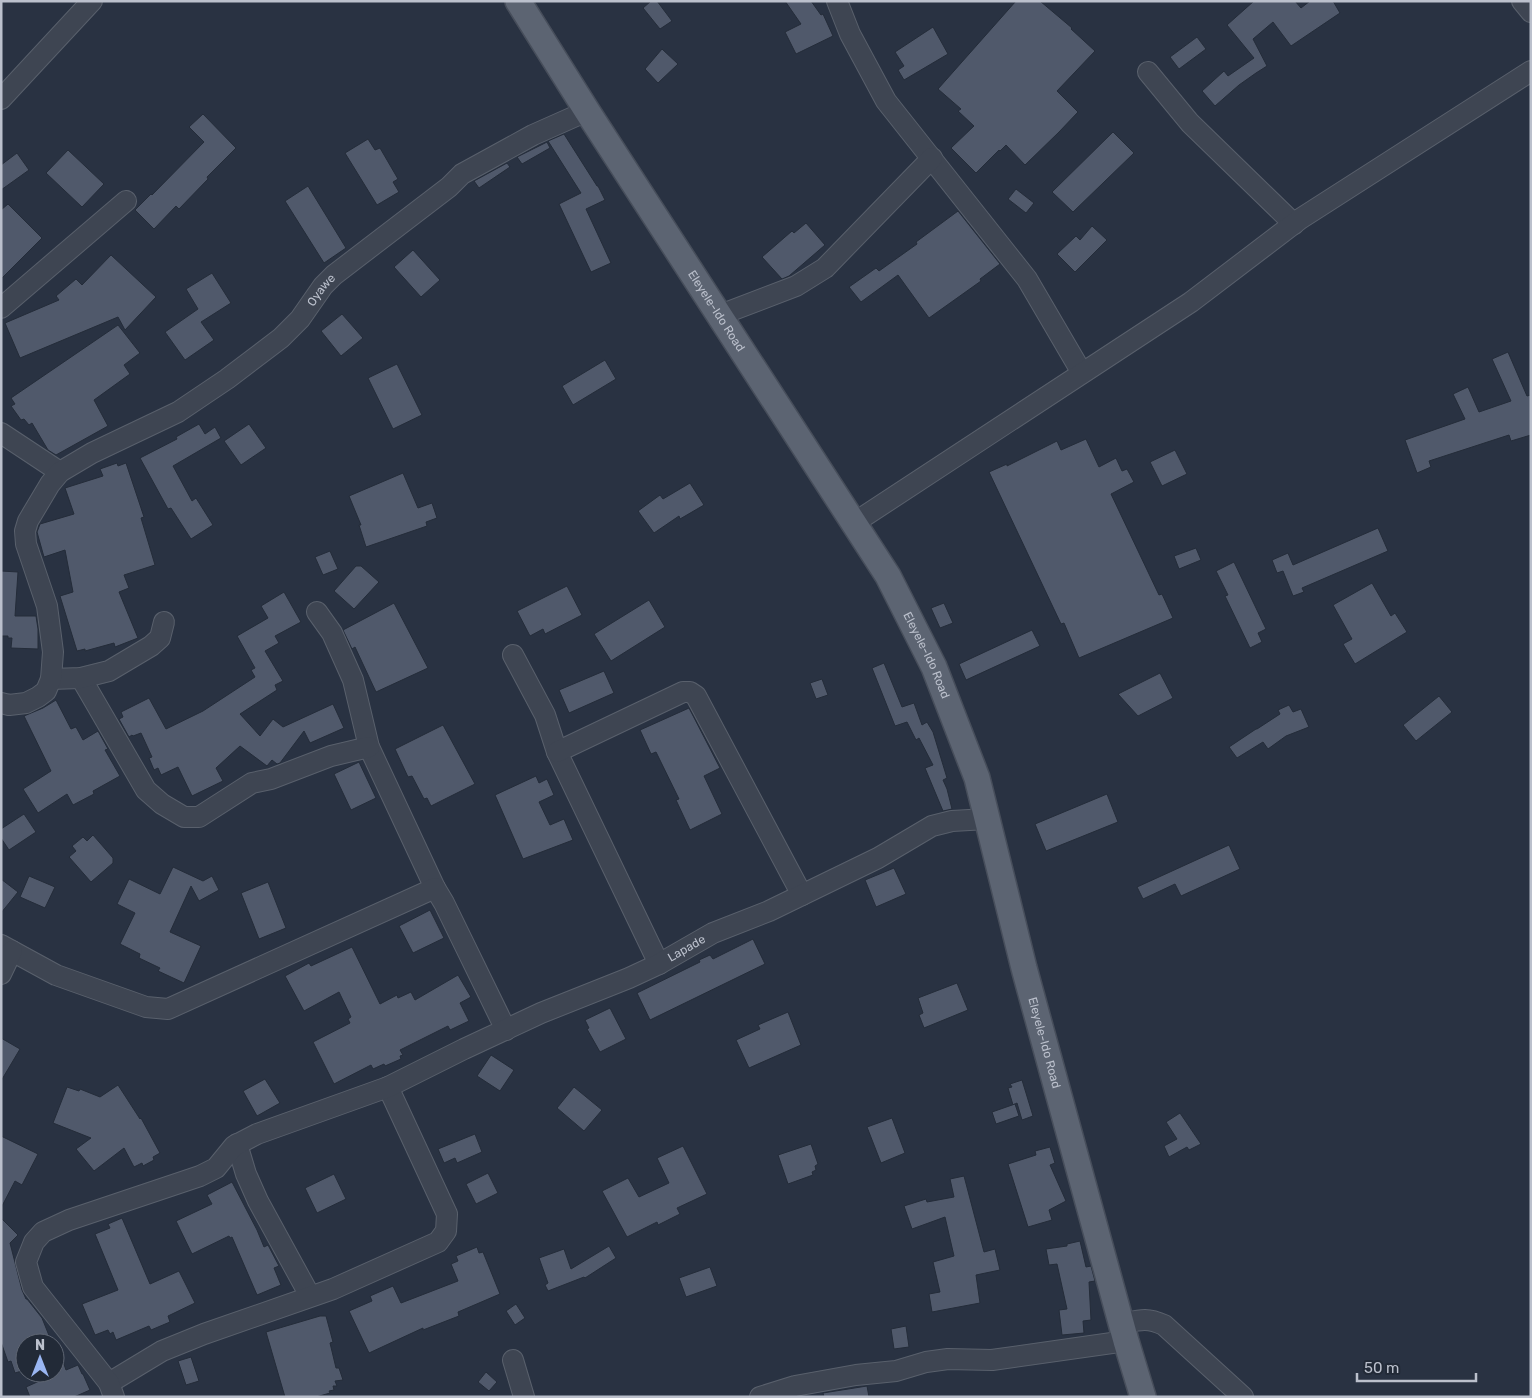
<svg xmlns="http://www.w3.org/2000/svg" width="1532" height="1398" font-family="Rubik,sans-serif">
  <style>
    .building { fill: #50596b; stroke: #242c39 }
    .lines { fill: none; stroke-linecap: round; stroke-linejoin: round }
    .minor-casing { stroke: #59606c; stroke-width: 22 }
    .major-casing { stroke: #474e5b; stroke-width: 28 }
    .minor { stroke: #3e4552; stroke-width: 20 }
    .major { stroke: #5c6472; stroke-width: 25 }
    .labels { text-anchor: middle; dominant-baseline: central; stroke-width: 4; stroke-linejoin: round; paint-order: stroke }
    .street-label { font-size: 12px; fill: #bbc0cc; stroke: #222a37 }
  </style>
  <rect width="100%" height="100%" fill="#293242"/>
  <g class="building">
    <path d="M651 1H657L672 21 660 29 643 8Z"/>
    <path d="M785 1H811L821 15 823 14 833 36 796 54 785 32 801 24Z"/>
    <path d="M1016 1H1040L1072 28 1071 29 1095 51 1057 91 1078 112 1059 132 1025 165 1006 145 1000 151 999 150 976 173 951 148 974 126 958 111 961 109 938 89Z"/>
    <path d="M1254 1H1295L1301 8 1310 1H1333L1340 13 1291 46 1273 22 1253 39 1267 66 1256 73 1239 85 1215 106 1202 91 1224 71 1228 76 1254 58 1227 25Z"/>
    <path d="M933 27 948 54 904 80 898 70 904 66 895 52Z"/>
    <path d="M1197 37 1206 49 1179 69 1170 57Z"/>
    <path d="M662 49 678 64 658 83 645 69Z"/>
    <path d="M203 114 236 148 207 177 208 179 179 209 176 206 154 229 135 210 151 194 152 195 204 142 189 127Z"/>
    <path d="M1113 132 1134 153 1073 212 1052 192Z"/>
    <path d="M564 134 597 186H598L605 200 586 209 611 263 591 272 559 204 581 193 548 141Z"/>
    <path d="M368 139 375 150 380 148 398 179 393 182 399 192 377 205 345 153Z"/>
    <path d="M547 142 550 148 522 164 517 157Z"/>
    <path d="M68 150 104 184 82 207 46 173Z"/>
    <path d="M17 153 29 170 1 190V165Z"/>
    <path d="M507 163 510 167 479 188 474 181Z"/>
    <path d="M308 186 346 248 324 263 285 201Z"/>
    <path d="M1016 189 1034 203 1026 213 1008 199Z"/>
    <path d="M8 204 42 238 1 279V210Z"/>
    <path d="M958 211 1000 264 980 279 981 281 929 318 898 275 861 302 849 287 876 268 879 271 917 244 916 242Z"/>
    <path d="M806 223 825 245 789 276 782 279 762 257 792 231 794 233Z"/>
    <path d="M1092 226 1107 240 1075 272 1057 254 1076 236 1080 240Z"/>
    <path d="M413 250 440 280 421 297 394 267Z"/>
    <path d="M111 255 156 297 125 330 118 317 20 358 5 323 59 300 56 296 76 279 82 285Z"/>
    <path d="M212 273 231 303 201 322 214 340 185 360 165 332 198 309 186 289Z"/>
    <path d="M342 314 363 338 341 356 321 331Z"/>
    <path d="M118 325 140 353 124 365 130 374 94 400 108 426 56 455 48 450 32 423 29 425 24 419 21 420 11 406 15 404 11 398Z"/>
    <path d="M1508 352 1527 396 1531 395V435L1511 441 1509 435 1429 461 1431 467 1417 473 1405 440 1465 419 1453 394 1468 387 1479 412 1511 401 1492 359Z"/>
    <path d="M605 360 616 379 573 405 562 386Z"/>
    <path d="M397 364 422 415 393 429 368 378Z"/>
    <path d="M199 424 205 434 215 427 221 438 173 466 192 501 196 498 213 525 191 539 171 508 168 509 140 458 177 439 176 437Z"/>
    <path d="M249 424 266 448 241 465 224 441Z"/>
    <path d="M1086 439 1099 467 1116 458 1122 471 1127 469 1134 482 1111 494 1159 595 1162 594 1173 618 1079 658 1064 623 1061 624 989 472 1007 464V466L1057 441 1061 450Z"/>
    <path d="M1175 450 1187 474 1162 486 1150 462Z"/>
    <path d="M117 463 118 466 126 463 144 517 141 518 155 565 124 575 129 588 119 592 138 638 115 647 114 643 85 651V649L77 651 60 596 73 592 65 550 44 557 37 532 40 524 74 514 65 488 103 476 100 469Z"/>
    <path d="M403 473 418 508 432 503 437 518 426 522 427 526 366 547 359 525H361L349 496Z"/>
    <path d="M690 483 704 505 680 519 679 516 654 533 638 511 660 495 663 499Z"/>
    <path d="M1378 528 1388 551 1302 588 1304 592 1293 596 1283 571 1277 573 1272 560 1288 553 1293 565Z"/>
    <path d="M1196 548 1201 560 1179 569 1174 556Z"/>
    <path d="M330 551 338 569 323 575 315 557Z"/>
    <path d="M1234 562 1266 629 1258 633 1262 642 1250 648 1225 596 1228 595 1216 571Z"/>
    <path d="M356 566H361L379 582 354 609 334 591Z"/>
    <path d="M1 571 18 572 15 616H36L38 629V649L11 648 12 638H8V636H1Z"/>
    <path d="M1372 583 1391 616 1395 613 1407 632 1355 664 1343 644 1352 639 1333 605Z"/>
    <path d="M567 586 582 615 545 634 543 629 530 636 517 611Z"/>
    <path d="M284 592 301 622 275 636 279 643 265 651 283 681 275 685 277 690 240 714 260 736 273 719 283 727 333 704 344 728 310 743 304 731 280 763 277 764 272 760 267 766 240 746 216 768 223 781 192 796 178 767 161 775 158 768 154 770 149 758 152 757 141 733 133 736 132 735 129 737 119 719 123 717 121 712 149 698 166 729 203 711 255 677 251 670 255 668 237 636 268 618 261 606Z"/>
    <path d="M649 600 665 627 611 661 594 634Z"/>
    <path d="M394 603 428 668 376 692 355 647 352 649 343 630Z"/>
    <path d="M944 603 953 623 940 628 931 608Z"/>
    <path d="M1032 630 1040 646 966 680 959 664Z"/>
    <path d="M884 663 902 707 914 703 922 725 927 722 933 732 947 778 943 780 947 789 952 809 943 811 925 768 933 765 919 738 916 740 907 722 895 726 872 668Z"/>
    <path d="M604 671 614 693 569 713 559 690Z"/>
    <path d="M1160 673 1173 698 1138 716 1118 694Z"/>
    <path d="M822 679 828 695 816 699 810 683Z"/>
    <path d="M1439 696 1452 712 1416 741 1403 725Z"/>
    <path d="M56 700 71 729 76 727 83 740 98 731 108 749 105 750 120 776 93 791 94 794 73 805 67 794 38 813 23 789 51 771 24 716 43 708Z"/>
    <path d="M1289 705 1293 712 1301 709 1309 727 1286 736 1268 749 1263 742 1237 758 1229 747 1256 729H1257L1280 714 1278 710Z"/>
    <path d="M689 708 720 768 704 776 722 814 690 830 676 800 679 799 656 752 651 754 640 730Z"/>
    <path d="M443 725 475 784 431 806 427 798 424 799 412 776 408 777 395 749Z"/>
    <path d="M359 762 376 798 351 810 334 774Z"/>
    <path d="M536 776 539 783 547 779 554 795 539 802 550 825 564 819 573 840 523 859 495 795Z"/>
    <path d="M1107 794 1118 822 1046 851 1035 824Z"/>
    <path d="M24 814 36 832 9 850 1 838V829Z"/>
    <path d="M93 835 113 858V863L91 882 69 857 76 851 72 846 83 837 87 841Z"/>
    <path d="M1229 845 1240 869 1181 896 1175 884 1143 899 1137 887Z"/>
    <path d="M173 867 203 881 212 876 219 890 199 901 191 886 170 932 201 946 184 983 158 971 160 968 139 958 140 954 120 944 135 913 117 904 129 879 160 894Z"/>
    <path d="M894 868 906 894 876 907 865 880Z"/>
    <path d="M29 876 55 887 45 908 20 897Z"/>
    <path d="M1 879 18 892 1 913Z"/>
    <path d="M268 882 286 928 259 939 241 893Z"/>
    <path d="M430 910 444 938 413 953 399 926Z"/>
    <path d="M753 939 765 964 650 1020 637 993 700 962 699 960 710 955 713 959Z"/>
    <path d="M352 947 380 1004 397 995 398 998 411 992 415 1000 458 975 471 997 460 1003 469 1021 450 1030 448 1026 400 1050 403 1055 400 1056 401 1059 385 1066 384 1064 373 1069 371 1065 334 1084 313 1042 350 1023 348 1019 351 1017 339 992 304 1011 285 976 309 963 311 966Z"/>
    <path d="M957 983 968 1010 924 1028 919 1015 923 1013 918 998Z"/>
    <path d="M610 1008 626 1039 600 1052 587 1029 589 1028 585 1020Z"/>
    <path d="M788 1012 801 1045 749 1068 736 1040 760 1029 758 1025Z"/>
    <path d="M1 1038 20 1049 1 1081Z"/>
    <path d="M491 1055 514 1070 500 1091 477 1076Z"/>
    <path d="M265 1079 280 1103 257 1116 243 1091Z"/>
    <path d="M1022 1080 1033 1116 1022 1120 1017 1103 1013 1105 1008 1088 1012 1087 1010 1084Z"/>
    <path d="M118 1085 140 1119 141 1118 160 1153 153 1157 154 1160 143 1166 142 1163 134 1167 124 1148 94 1171 76 1149 91 1138 53 1123 67 1087 79 1091 80 1089 100 1097Z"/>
    <path d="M574 1087 602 1110 584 1131 557 1108Z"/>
    <path d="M1015 1104 1019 1116 996 1124 992 1112Z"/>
    <path d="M1180 1113 1201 1144 1189 1150 1187 1147 1169 1157 1164 1146 1177 1139 1166 1122Z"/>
    <path d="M892 1118 905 1153 881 1163 867 1127Z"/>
    <path d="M475 1134 482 1152 457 1163 455 1158 444 1163 438 1149Z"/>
    <path d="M1 1136 38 1154 22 1185 15 1181 1 1208Z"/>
    <path d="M811 1144 818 1164 815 1166 816 1170 812 1172 813 1175 788 1184 778 1155Z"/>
    <path d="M683 1146 707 1194 677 1208 680 1214 658 1225 657 1222 627 1237 602 1191 628 1178 639 1197 669 1183 657 1158Z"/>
    <path d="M1050 1147 1055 1163 1050 1165 1066 1201 1049 1210 1052 1220 1028 1227 1008 1164 1036 1155 1035 1151Z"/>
    <path d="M488 1173 498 1193 476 1204 466 1184Z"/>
    <path d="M334 1174 346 1199 317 1213 305 1188Z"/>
    <path d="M964 1176 984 1252 995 1249 1000 1270 976 1275 980 1303 932 1312 929 1294 940 1292 933 1262 954 1256 945 1217 912 1229 904 1206 926 1199 927 1202 954 1197 950 1179Z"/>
    <path d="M232 1182 257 1230 264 1247 268 1245 279 1266 274 1268 281 1285 257 1295 232 1237 230 1238 229 1236 192 1254 176 1221 212 1204 207 1195Z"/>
    <path d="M1 1218 18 1235 10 1243 22 1290 26 1299H27L42 1318 52 1343H25V1370L15 1373 11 1361 8 1362 1 1342Z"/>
    <path d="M122 1218 150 1284 179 1271 195 1303 168 1316 170 1322 151 1330 149 1326 116 1340 113 1332 110 1334 108 1330 95 1335 82 1304 118 1290 95 1234 110 1228 108 1224Z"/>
    <path d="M1080 1241 1086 1267 1091 1266 1095 1281 1089 1282 1091 1320 1083 1321 1084 1333 1062 1335 1059 1310 1067 1309 1057 1264 1049 1265 1046 1249 1067 1246V1244Z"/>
    <path d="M609 1246 616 1258 585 1278 584 1277 548 1291 545 1285 548 1283 539 1258 564 1249 571 1269Z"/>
    <path d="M477 1247 479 1253 483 1252 500 1294 458 1312 459 1316 423 1330V1328L369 1353 349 1311 372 1301 370 1296 393 1286 401 1303 458 1281 451 1264 458 1261 456 1256Z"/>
    <path d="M710 1267 717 1286 686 1297 679 1278Z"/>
    <path d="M516 1304 525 1318 515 1325 506 1311Z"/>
    <path d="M320 1316H326L333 1342 330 1343 336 1368H339L343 1380 335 1381 337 1386H333L334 1390 329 1391 330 1393 316 1397H285L266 1332Z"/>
    <path d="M906 1326 909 1347 894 1349 891 1329Z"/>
    <path d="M55 1344H57L66 1370 78 1365 82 1374H83L90 1390 74 1397H30L26 1387 55 1374Z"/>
    <path d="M191 1357 199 1381 186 1385 178 1361Z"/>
    <path d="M486 1372 497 1382 489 1391 478 1382Z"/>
    <path d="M867 1386 869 1397H824L823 1393Z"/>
  </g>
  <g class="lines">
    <g class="minor-casing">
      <g id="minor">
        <path d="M837 1 850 34 886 101 1027 279 1082 373"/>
        <path d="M1522 1 1531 12"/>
        <path d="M1148 72 1190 123 1294 224"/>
        <path d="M1 99 92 1"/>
        <path d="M1 308 126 201"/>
        <path d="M720 315 796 286 825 268 932 158"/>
        <path d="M1 433 60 472"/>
        <path d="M854 523 1191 302 1300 219 1531 71"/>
        <path d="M317 612 332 633 353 680 369 747 435 888"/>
        <path d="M513 655 545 715 557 752 659 964"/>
        <path d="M81 678 146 790 162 804 184 817H199L252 783 271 779 331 756 369 747"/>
        <path d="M51 679 81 678 109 671 151 646 160 638 164 622"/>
        <path id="s1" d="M1 703 9 705 26 703 38 697 46 691 51 679 53 652 47 606 26 544 25 531 28 521 50 484 60 472 92 453 178 412 227 379 281 338 300 319 323 286 334 275 449 187 462 174 493 157 533 135 587 111"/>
        <path d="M557 752 683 692H690L696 696 802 895"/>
        <path d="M1 945 56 975 146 1007 168 1009 435 888 444 903 506 1030"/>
        <path d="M1 974 12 951"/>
        <path d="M237 1144 246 1174 258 1201 310 1296"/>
        <path d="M1121 1324C1140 1320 1146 1317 1164 1325L1243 1397"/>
        <path d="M513 1360 524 1397"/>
        <path d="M109 1383 162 1351 204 1334 333 1289 438 1242 446 1231 447 1214 388 1087"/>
        <path id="s2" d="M114 1397 109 1383 33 1287 26 1262 34 1242 43 1232 69 1220 200 1176 216 1168 234 1146 257 1134 388 1087 464 1049 541 1013 629 978 659 964 713 933 769 911 878 858 932 826 952 821 987 819"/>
        <path d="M760 1397 795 1386 856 1375 896 1371 926 1362 948 1359 992 1360 1126 1341"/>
      </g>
    </g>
    <g class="major-casing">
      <g id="major">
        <path id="s3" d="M518 1 587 111 888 576 934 667 977 778 1024 968 1126 1341 1143 1397"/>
      </g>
    </g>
    <use href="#minor" class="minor"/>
    <use href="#major" class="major"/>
  </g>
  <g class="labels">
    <g class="street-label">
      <text stroke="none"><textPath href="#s1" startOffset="605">Oyawe</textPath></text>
      <text stroke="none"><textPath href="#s3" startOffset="368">Eleyele-Ido Road</textPath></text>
      <text stroke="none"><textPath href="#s3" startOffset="772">Eleyele-Ido Road</textPath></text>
      <text stroke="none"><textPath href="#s2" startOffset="906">Lapade</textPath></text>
      <text stroke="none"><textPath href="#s3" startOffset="1178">Eleyele-Ido Road</textPath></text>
    </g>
  </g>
  <rect width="1532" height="1398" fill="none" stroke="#bbc0cc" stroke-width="5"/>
  <g transform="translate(40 1358)"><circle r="24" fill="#222a37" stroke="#5f6673"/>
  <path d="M0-4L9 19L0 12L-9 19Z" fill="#9ab6f2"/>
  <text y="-8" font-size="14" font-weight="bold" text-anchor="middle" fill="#bbc0cc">N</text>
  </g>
  <path d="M1357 1373v8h119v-8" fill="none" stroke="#bbc0cc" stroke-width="2.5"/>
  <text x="1364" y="1373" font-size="15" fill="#bbc0cc" stroke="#222a37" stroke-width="4" paint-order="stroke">50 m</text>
</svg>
